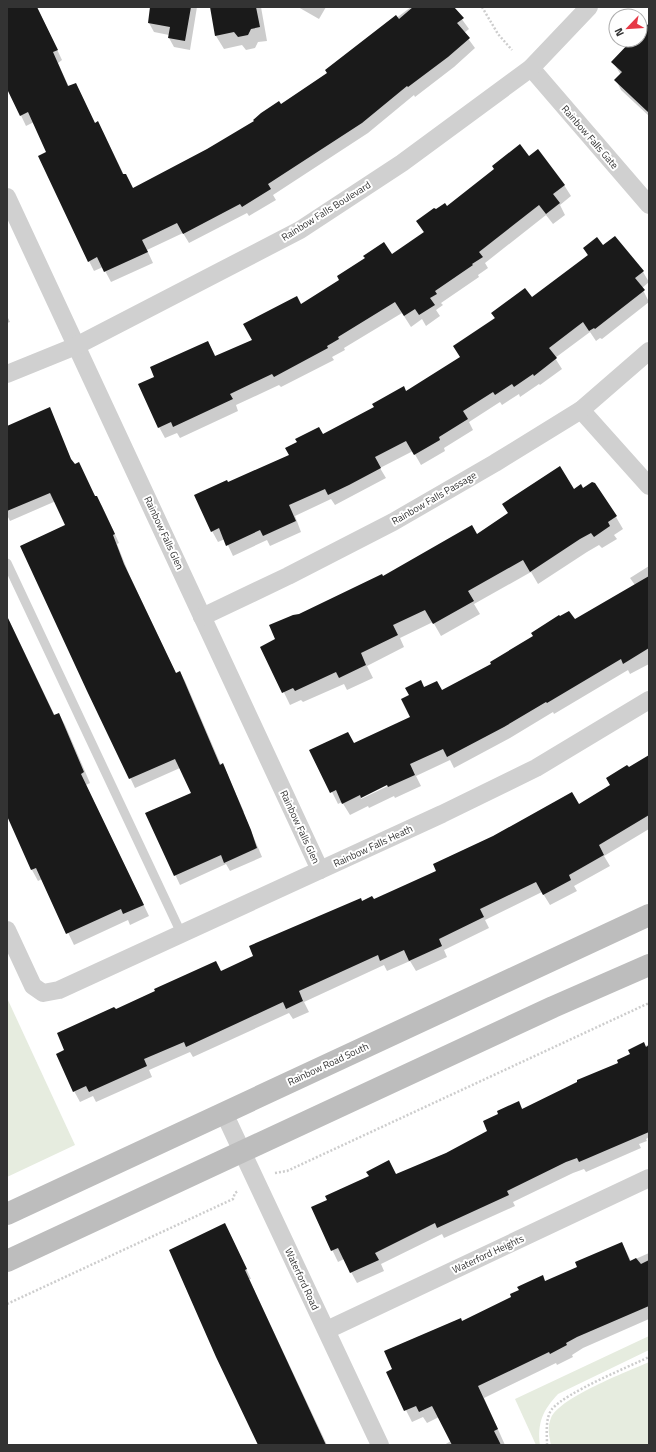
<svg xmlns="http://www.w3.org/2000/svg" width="656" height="1452" font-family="'Titillium Web',sans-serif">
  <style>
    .green { fill: #e6ecdf }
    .shadow { fill: #0003; fill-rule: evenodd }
    .building { fill: #1a1a1a }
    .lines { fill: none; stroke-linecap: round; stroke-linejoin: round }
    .path { stroke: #cdcdcd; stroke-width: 2.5; stroke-dasharray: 2 2; stroke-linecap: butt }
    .lane { stroke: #d0d0d0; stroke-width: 9 }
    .street { stroke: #d0d0d0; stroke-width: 18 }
    .secondary { stroke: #bdbdbd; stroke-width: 22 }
    .labels { text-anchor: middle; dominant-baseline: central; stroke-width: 4; stroke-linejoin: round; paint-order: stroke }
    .street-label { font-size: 10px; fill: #333; stroke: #fff }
  </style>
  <rect width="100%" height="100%" fill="#fff"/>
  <g class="green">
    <path d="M7 998 75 1145 7 1177Z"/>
    <path d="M649 1336V1350L558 1394C543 1410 537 1423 540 1445H536L515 1399Z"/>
    <path d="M649 1362V1445H551C549 1436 547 1427 551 1418 560 1397 627 1372 649 1362Z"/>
  </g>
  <g class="shadow">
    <path d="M7 7H37L62 60 58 63 69 87 76 84 95 124 103 132 124 175 133 189 208 150 281 106 328 74 326 71 411 7H453L469 29 464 33 475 48 454 67 415 97 414 95 368 133 273 195 276 200 249 216 247 213 189 243 183 233 147 250 153 263 111 282 103 267 94 271 89 261 48 152 34 122 26 126 7 86Z"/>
    <path d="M151 7H197L190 50 174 47 169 38V35L154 32 149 23Z"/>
    <path d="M211 7H261L267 41 258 42 255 48 246 50 242 45 224 49 216 36Z"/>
    <path d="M298 7H326L319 19Z"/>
    <path d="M649 25V116L621 90 616 80 621 75 613 62 634 40H640V34Z"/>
    <path d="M529 157 564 185 571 196 560 205 565 215 553 224 546 215 485 263 488 268 478 275 479 277 441 303 443 305 436 310 440 316 426 326 422 319 411 327 402 313 344 348 345 350 332 357 334 360 281 387 279 385 236 405 238 411 180 438 177 433 165 438 159 427 156 378 208 342 216 357 253 340 301 305 392 255 424 233 417 221 435 211 447 207Z"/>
    <path d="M615 237 643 272 649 282 642 288 649 302 602 339 600 338 596 341 590 332 555 358 562 369 540 385 539 384 520 397 519 394 502 405 500 402 469 422 473 430 444 448 445 451 421 465 413 451 380 468 386 478 335 505 331 499 295 516 301 532 270 546 267 540 233 556 225 539 218 542 212 531 228 483 290 455 323 435 406 392 461 358 495 319 492 313 532 299 588 256 584 248 603 246Z"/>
    <path d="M7 316 10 322 7 323Z"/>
    <path d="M49 409 74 466 102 506 119 543 117 544 129 574 176 674 180 672 185 681 221 765 227 774 244 812H243L262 857 230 871 226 864 180 885 147 814 192 793 180 768 135 788 21 546 67 525 56 501 10 521 7 515V443Z"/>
    <path d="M574 490 616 517 623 529 614 535 617 539 602 548 599 545 587 552 538 584 531 572 474 604 480 614 441 636 433 622 400 638 404 647 367 666 373 678 347 690 344 684 303 702 301 700 290 705 262 647 276 639 300 615 477 536Z"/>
    <path d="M649 566V664L630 674 628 670 554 714 553 712 510 738 454 768 450 760 416 776 421 786 395 798 394 796 369 808 368 806 350 815 342 802 338 804 311 750 354 744 412 718 424 688 442 691 575 620 635 585 630 578ZM391 782 392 784 361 799V797Z"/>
    <path d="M7 616 55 716 59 714 65 725 90 783 86 785 149 916 130 925 128 920 74 945 42 879 38 881 32 870 7 814Z"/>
    <path d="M649 756V829L604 856 610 866 574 886 577 891 550 905 542 892 485 920 489 928 444 950 447 957 416 971 410 961 387 971 384 965 304 1002 309 1012 293 1019 289 1013 193 1057 190 1052 149 1070 152 1077 96 1102 93 1096 80 1102 74 1091 66 1050 115 1010 221 972 255 957 362 902 374 901 579 805 612 785 628 768Z"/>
    <path d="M649 1044V1137L646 1139 647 1141 639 1144 641 1148 586 1172 584 1169 573 1173 513 1202 515 1206 444 1238 442 1234 381 1264 384 1271 357 1283 344 1259 338 1262 312 1208 396 1175 447 1153 489 1132 499 1114 518 1102 523 1110 620 1063Z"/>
    <path d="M230 1234 251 1279H249L327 1445H259Z"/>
    <path d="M622 1243 631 1261 649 1253V1319L583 1348 572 1355 573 1357 557 1365 556 1363 484 1398 505 1445H444L451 1441 439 1417 427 1423 423 1417 412 1422 387 1373 462 1322 578 1267Z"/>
  </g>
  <g class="building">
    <path d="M7 7H37L58 50 53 52 68 86 76 83 95 123 98 121 123 174H126L133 188 207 149 254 121 253 120 261 113 279 101 281 104 327 73 325 70 396 15 399 19 413 7H454L464 18 457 23 470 38 448 57 408 87 407 86 362 123 268 184 271 189 242 207 240 204 183 234 177 223 142 240 148 252 104 272 97 257 88 262 38 156 46 152 28 112 20 116 7 89Z"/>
    <path d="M150 7H191L185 41 168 38 170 27 148 23Z"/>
    <path d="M210 7H256L260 27 251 29 248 35 238 37 234 32 215 36Z"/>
    <path d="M649 23V113L614 80 622 72 611 62 632 40H640V33Z"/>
    <path d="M520 144 529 156 538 149 565 185 553 194 560 203 546 214 539 205 479 252 483 257 472 264 473 265 435 291 437 294 430 298 435 305 419 315 415 309 404 316 395 302 338 337 339 339 327 346 328 348 274 377 272 374 230 394 233 399 173 427 171 422 158 428 138 384 154 377 150 367 208 341 215 356 252 340 243 324 297 296 301 304 339 280 337 276 365 258 363 256 384 242 392 254 424 232 416 221 434 208 436 209 445 203 447 206 494 169 492 166Z"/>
    <path d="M615 236 644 271 635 278 645 290 595 329 594 328 589 331 583 322 549 348 557 358 534 376 533 374 514 387 512 384 495 395 493 392 463 411 468 419 439 437 440 440 414 455 406 441 375 457 381 468 349 485 328 495 325 489 289 505 296 521 263 536 260 530 226 546 219 528 211 532 194 495 227 480 228 482 289 455 285 448 297 442 295 439 319 427 323 434 374 407 372 404 404 386 406 391 460 357 453 346 495 318 491 313 525 288 532 297 588 255 583 248 597 237 603 245Z"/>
    <path d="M50 407 71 459 75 464 79 462 95 496H97L115 534 113 535 124 564 176 673 180 671 220 765 223 763 251 830 257 848 224 863 221 855 174 876 145 813 191 793 175 759 129 779 87 691 20 546 65 525 50 493 7 511V426Z"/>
    <path d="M560 466 574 489 581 484 583 488 592 482 595 483 617 516 608 522 610 526 594 537 591 533 580 539 530 572 523 560 468 591 474 601 433 624 425 610 393 625 398 635 361 653 366 665 339 678 336 672 295 691 293 688 282 693 260 647 275 639 269 625 293 615 299 614 382 574 383 576 472 525 477 534 508 513 502 504Z"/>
    <path d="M649 576V648L623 664 621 659 547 703 546 702 504 727 447 757 443 749 410 764 415 775 388 787 387 785 361 798 360 795 342 804 336 790 330 793 309 750 348 732 354 743 410 717 401 699 409 695 405 688 421 680 424 687 437 681 442 690 491 664 490 662 533 636 531 633 559 615 560 616 569 611 575 619Z"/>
    <path d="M7 616 54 715 59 713 84 772 81 774 144 905 123 914 121 909 66 934 36 868 31 870 7 816Z"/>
    <path d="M649 755V815L599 845 604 855 569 875 571 880 543 895 536 882 480 909 484 917 439 939 442 946 409 961 404 950 380 961 378 955 299 991 303 1001 286 1009 283 1002 186 1047 184 1042 144 1059 147 1066 89 1092 86 1086 73 1092 56 1054 64 1050 57 1033 114 1007 116 1009 155 991 154 989 216 961 221 971 253 956 249 946 361 898 362 901 372 896 374 899 436 871 433 864 493 836 572 792 579 804 610 785 606 778 627 765 629 767Z"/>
    <path d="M644 1042 646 1047 649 1045V1132L579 1162 577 1158 566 1162 507 1191 509 1195 437 1228 435 1223 375 1253 379 1260 350 1273 338 1248 331 1251 311 1207 327 1200 325 1196 369 1176 366 1172 389 1160 396 1174 446 1153 487 1131 483 1121 498 1114 497 1111 519 1101 522 1109 577 1082V1080L618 1063 617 1060 630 1054 628 1050Z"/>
    <path d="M225 1223 247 1269 245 1270 326 1445H258L216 1357 169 1250Z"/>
    <path d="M622 1242 630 1261 636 1258 641 1264 649 1260V1306L577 1337 566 1343 567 1345 550 1354 549 1352 478 1386 498 1429 494 1431 501 1445H452L432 1406 419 1412 416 1406 404 1411 386 1372 392 1369 384 1351 461 1318 462 1321 511 1297 510 1294 519 1290 517 1287 543 1275 545 1281 577 1267 575 1262Z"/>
  </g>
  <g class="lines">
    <g class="path">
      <path d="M482 7 498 34 512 50"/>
      <path d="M275 1173 287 1171 649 1003"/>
      <path d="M7 1304 233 1199 235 1193 238 1191"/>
      <path d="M547 1445C547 1434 545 1418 552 1409 567 1392 626 1368 649 1357"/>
    </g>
    <path class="lane" d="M7 563 182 935"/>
    <g class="street">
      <path d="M531 68 649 205"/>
      <path d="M7 197 320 870"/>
      <path d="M7 374 76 346 300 230 402 163 531 68 589 7"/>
      <path d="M581 410 649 486"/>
      <path d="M202 617 288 576 393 522 495 463 581 410 649 351"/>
      <path d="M7 930 33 986 43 993 59 990 442 814 536 768 649 700"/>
      <path d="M224 1113 380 1445"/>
      <path d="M327 1330 649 1178"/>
    </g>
    <g class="secondary">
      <path d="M7 1214 649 915"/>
      <path d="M7 1261 553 1007 649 965"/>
    </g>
  </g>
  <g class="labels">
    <g class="street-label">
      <text transform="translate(590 137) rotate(49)">Rainbow Falls Gate</text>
      <text transform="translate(326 211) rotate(-32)">Rainbow Falls Boulevard</text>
      <text transform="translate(434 498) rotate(-30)">Rainbow Falls Passage</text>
      <text transform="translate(164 533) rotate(65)">Rainbow Falls Glen</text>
      <text transform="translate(300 827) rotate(65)">Rainbow Falls Glen</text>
      <text transform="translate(373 846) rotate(-25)">Rainbow Falls Heath</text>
      <text transform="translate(328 1064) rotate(-25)">Rainbow Road South</text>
      <text transform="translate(488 1254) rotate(-25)">Waterford Heights</text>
      <text transform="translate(302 1279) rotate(65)">Waterford Road</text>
    </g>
  </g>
  <rect width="656" height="1452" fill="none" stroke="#333333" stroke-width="16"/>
  <g transform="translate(628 28) rotate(245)"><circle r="19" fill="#ffffff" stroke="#adadad"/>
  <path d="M0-3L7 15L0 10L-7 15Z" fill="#e63946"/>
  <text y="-6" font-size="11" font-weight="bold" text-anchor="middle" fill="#333333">N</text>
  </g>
</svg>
